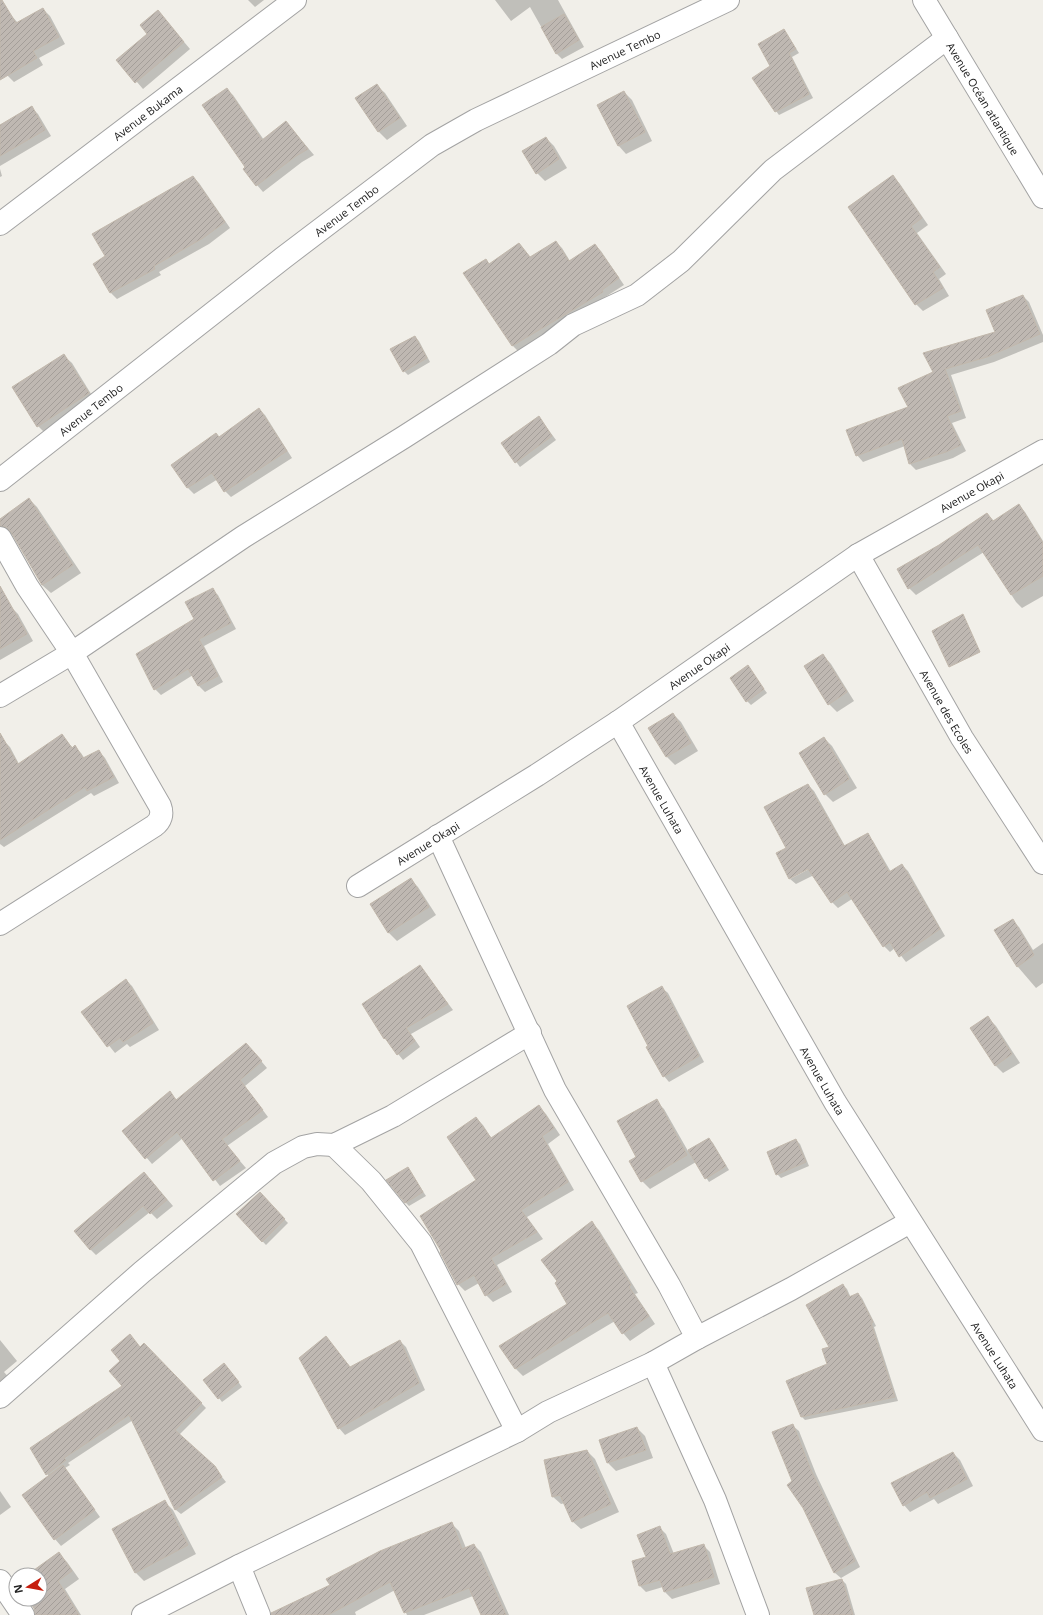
<svg xmlns="http://www.w3.org/2000/svg" width="1043" height="1615" font-family="'Open Sans',sans-serif">
  <style>
    .shadow { fill: #0003 }
    .building { fill: url(#building-hatch); stroke: #c2b8ac }
    .lines { fill: none; stroke-linecap: round; stroke-linejoin: round }
    .street-casing { stroke: #a3a3a3; stroke-width: 24 }
    .street { stroke: #fff; stroke-width: 22 }
    .labels { text-anchor: middle; dominant-baseline: central; stroke-width: 3; stroke-linejoin: round; paint-order: stroke }
    .street-label { font-size: 11px; fill: #222; stroke: #fff }
  </style>
  <defs>
    <pattern id="building-hatch" width="6" height="6" patternUnits="userSpaceOnUse"><rect width="6" height="6" fill="#bfb8b2"/><path d="M-1 1l2-2M0 6l6-6M5 7l2-2" fill="none" stroke="#a49e99"/></pattern>
  </defs>
  <rect width="100%" height="100%" fill="#f1efe9"/>
  <g class="shadow">
    <path d="M248 0H264L255 7Z"/>
    <path d="M495 0H558L584 47 562 59 556 53 530 7 511 21Z"/>
    <path d="M43 9 50 16 65 44 39 58 43 65 14 82 7 75 0 63V18L9 13 18 23Z"/>
    <path d="M158 11 190 49 143 89 118 60 148 34Z"/>
    <path d="M784 30 799 53 792 57 813 98 779 115 776 111 772 66Z"/>
    <path d="M376 85 385 93 407 126 387 140 379 132 357 98Z"/>
    <path d="M226 89 233 95 264 140 286 122 314 155 302 162 263 192 244 170 246 168Z"/>
    <path d="M624 92 632 100 652 141 626 154 618 145Z"/>
    <path d="M32 108 38 114 51 136 0 166V126Z"/>
    <path d="M546 138 554 146 567 168 545 181 537 173Z"/>
    <path d="M0 169 2 176 0 177Z"/>
    <path d="M893 176 900 184 928 225 917 233 946 274 939 279 949 296 923 311 916 304Z"/>
    <path d="M193 177 199 183 230 228 209 244 159 272 161 275 117 299 111 293 107 257Z"/>
    <path d="M556 242 562 248 570 261 595 245 601 251 624 285 519 352 513 346 464 273 490 265 519 244 531 258Z"/>
    <path d="M1023 296 1029 302 1043 335V342L994 362 951 375 966 418 952 423 966 451 953 458 916 470 910 464 905 446 863 462 857 455 909 407 934 372 997 333Z"/>
    <path d="M415 337 419 341 430 362 408 375 404 371Z"/>
    <path d="M63 355 72 363 96 402 46 434 38 426Z"/>
    <path d="M259 409 265 415 292 458 231 497 225 491 218 479 194 494 188 488 173 465 219 437Z"/>
    <path d="M539 417 556 440 520 467 502 443Z"/>
    <path d="M29 499 37 507 81 573 51 593 42 585 14 535 8 534 0 526V520Z"/>
    <path d="M1019 505 1025 512 1043 541V596L1022 608 1016 602 984 552 916 595 909 588 987 514 994 521Z"/>
    <path d="M212 589 218 595 236 629 204 646 223 682 205 692 199 686 193 675 161 695 155 689Z"/>
    <path d="M11 607 18 614 33 641 0 660V614Z"/>
    <path d="M823 655 831 664 854 701 837 712 829 704Z"/>
    <path d="M751 671 767 693 751 705 747 701Z"/>
    <path d="M673 714 681 722 698 751 675 765 667 757 650 728Z"/>
    <path d="M62 736 73 748 75 747 81 753 85 759 99 751 105 758 119 783 94 796 91 793 4 847 0 844V744L4 741 10 747 19 764Z"/>
    <path d="M824 738 832 746 857 788 833 802 825 794Z"/>
    <path d="M808 785 814 791 845 846 867 835 873 841 891 872 902 865 908 871 945 936 906 962 895 948 890 952 884 946 852 899 838 908 832 902 814 875 796 884 790 879 813 867 812 865 790 878 787 848Z"/>
    <path d="M410 879 418 887 436 915 397 941 389 933 371 904Z"/>
    <path d="M1013 921 1019 927 1033 950 1043 943V983L1036 988 1018 967 996 930Z"/>
    <path d="M420 966 453 1010 411 1034 420 1047 403 1060 385 1038 363 1004Z"/>
    <path d="M126 980 132 986 159 1030 130 1047 127 1044 115 1053 82 1012Z"/>
    <path d="M662 988 668 993 704 1062 669 1082 664 1076 649 1046Z"/>
    <path d="M988 1018 996 1026 1020 1063 1003 1073 995 1065Z"/>
    <path d="M252 1050 267 1068 245 1086 268 1117 227 1146 246 1168 220 1186 183 1138 152 1164 124 1131 170 1093 177 1100Z"/>
    <path d="M656 1101 664 1109 688 1151 709 1139 713 1143 729 1170 709 1182 696 1162 650 1189 642 1181 638 1157Z"/>
    <path d="M539 1107 546 1114 560 1135 548 1144 574 1190 527 1217 543 1239 497 1265 512 1292 493 1302 486 1295 479 1283 465 1291 458 1284 477 1180 476 1118 483 1125 492 1139Z"/>
    <path d="M796 1140 800 1144 809 1166 781 1178 777 1174Z"/>
    <path d="M408 1168 426 1196 409 1206 405 1202Z"/>
    <path d="M150 1179 173 1206 157 1219 150 1212 96 1255 90 1249Z"/>
    <path d="M260 1194 288 1223 266 1245 237 1214Z"/>
    <path d="M592 1223 599 1230 638 1293 635 1294 655 1324 630 1341 623 1333 615 1321 523 1376 516 1369 501 1346 569 1304Z"/>
    <path d="M843 1285 847 1289 851 1298 858 1294 862 1298 876 1326 874 1327 898 1401 805 1420 801 1416 829 1364 831 1347Z"/>
    <path d="M326 1337 351 1368 400 1341 406 1347 425 1390 345 1435 339 1428Z"/>
    <path d="M0 1340 17 1361 4 1372 11 1380 0 1389Z"/>
    <path d="M144 1345 206 1408 179 1435 214 1467 226 1482 181 1514 176 1510 133 1420 68 1463 70 1465 65 1468 100 1517 61 1546 55 1539 49 1476 47 1474 123 1386 141 1348Z"/>
    <path d="M228 1368 242 1387 222 1402 219 1398Z"/>
    <path d="M793 1426 799 1431 816 1474 860 1567 841 1578 835 1573 803 1507 793 1482Z"/>
    <path d="M637 1428 645 1436 653 1458 616 1471 608 1463 600 1441Z"/>
    <path d="M587 1451 595 1459 619 1512 581 1529 572 1521 565 1503 561 1504 552 1496Z"/>
    <path d="M953 1453 960 1460 973 1486 938 1504 934 1499 910 1512 904 1505Z"/>
    <path d="M0 1491 11 1507 0 1515Z"/>
    <path d="M165 1502 173 1510 196 1554 144 1581 136 1573 113 1529Z"/>
    <path d="M452 1524 459 1531 466 1548 474 1545 481 1552 509 1615H482L473 1596 424 1615H407L395 1590 355 1612 356 1615H278Z"/>
    <path d="M659 1527 666 1534 674 1554 703 1545 710 1552 720 1584 672 1599 665 1592 663 1587 646 1592 639 1585 647 1558Z"/>
    <path d="M59 1554 67 1562 79 1579 65 1589 81 1615H36L34 1608 28 1599H40V1575H29Z"/>
    <path d="M842 1580 846 1584 855 1615H815Z"/>
  </g>
  <g class="building">
    <path d="M0 0H2L16 23 43 8 59 37 33 51 37 58 0 80Z"/>
    <path d="M158 10 184 42 135 83 116 60 147 34 140 25Z"/>
    <path d="M564 14 579 40 556 54 541 27Z"/>
    <path d="M784 29 796 49 789 53 809 94 775 112 752 78 770 66 758 44Z"/>
    <path d="M377 84 400 118 378 132 355 98Z"/>
    <path d="M227 88 262 140 286 121 308 149 296 156 256 186 243 169 245 167 202 105Z"/>
    <path d="M624 91 645 132 618 146 597 105Z"/>
    <path d="M32 106 45 130 0 156V125Z"/>
    <path d="M546 137 559 159 536 174 522 151Z"/>
    <path d="M893 175 922 218 911 226 940 267 933 272 943 288 915 305 848 207Z"/>
    <path d="M193 176 225 222 203 238 154 266 155 269 110 293 93 264 105 256 92 234Z"/>
    <path d="M556 241 569 261 595 244 619 278 602 290 603 292 512 346 463 273 486 259 489 264 519 243 530 257Z"/>
    <path d="M1023 295 1040 334 987 357 945 369 961 411 947 416 961 445 946 452 909 464 902 439 856 456 846 430 908 407 898 388 933 372 923 353 995 332 986 310Z"/>
    <path d="M415 336 427 358 403 372 390 349Z"/>
    <path d="M64 354 89 393 37 427 12 387Z"/>
    <path d="M259 408 287 451 224 492 212 473 187 488 171 465 216 433 219 437Z"/>
    <path d="M539 416 552 436 515 463 501 443Z"/>
    <path d="M29 498 73 565 42 585 11 532 6 527 0 526V519Z"/>
    <path d="M1019 504 1043 543V576L1011 595 978 545 908 589 897 569 939 545 987 513 993 521Z"/>
    <path d="M0 586 27 634 0 649Z"/>
    <path d="M213 588 231 623 199 639 218 676 198 686 188 669 154 690 136 654 194 619 185 602Z"/>
    <path d="M963 614 980 652 949 667 932 631Z"/>
    <path d="M823 654 847 692 828 705 804 666Z"/>
    <path d="M748 665 764 689 746 702 730 678Z"/>
    <path d="M673 713 691 743 666 757 648 728Z"/>
    <path d="M0 733 18 764 62 734 72 748 75 745 83 758 99 750 114 777 87 791 85 787 0 840Z"/>
    <path d="M824 737 849 779 824 795 799 753Z"/>
    <path d="M808 784 844 846 868 833 889 872 902 864 940 929 899 957 890 942 883 947 847 892 831 903 808 869 789 879 776 853 786 848 764 807Z"/>
    <path d="M411 878 429 907 388 933 370 904Z"/>
    <path d="M1013 919 1034 955 1017 967 994 930Z"/>
    <path d="M420 965 448 1004 406 1028 415 1041 397 1055 385 1038 384 1039 362 1004Z"/>
    <path d="M126 979 153 1023 123 1042 120 1038 107 1047 81 1012Z"/>
    <path d="M662 986 699 1056 663 1077 646 1047 648 1046 627 1006Z"/>
    <path d="M988 1016 1012 1054 995 1066 970 1028Z"/>
    <path d="M246 1043 262 1061 240 1080 263 1110 222 1139 240 1161 213 1181 177 1132 145 1159 122 1131 170 1091 176 1100Z"/>
    <path d="M657 1099 687 1155 641 1182 629 1161 636 1157 617 1121Z"/>
    <path d="M539 1105 554 1128 542 1136 568 1182 521 1210 537 1232 491 1258 506 1284 485 1296 474 1275 457 1285 440 1252 441 1251 420 1216 476 1180 447 1137 476 1117 491 1138Z"/>
    <path d="M709 1138 726 1166 705 1179 688 1150Z"/>
    <path d="M796 1139 806 1162 776 1175 767 1152Z"/>
    <path d="M408 1167 423 1192 405 1203 386 1180Z"/>
    <path d="M144 1172 167 1200 150 1214 143 1206 90 1250 74 1231Z"/>
    <path d="M260 1192 285 1219 262 1242 236 1214Z"/>
    <path d="M592 1221 631 1285 629 1287 649 1316 622 1334 608 1313 515 1369 499 1346 567 1304 555 1283 557 1281 541 1260Z"/>
    <path d="M843 1284 849 1297 858 1293 873 1322 871 1323 895 1397 801 1417 786 1381 827 1364 822 1349 829 1347 806 1305Z"/>
    <path d="M130 1334 140 1347 144 1343 202 1403 175 1430 215 1466 222 1477 175 1510 129 1415 64 1458 66 1460 46 1475 30 1448 122 1386 109 1371 120 1361 111 1350Z"/>
    <path d="M326 1336 350 1367 400 1340 419 1383 338 1429 299 1358Z"/>
    <path d="M224 1363 239 1382 218 1399 203 1380Z"/>
    <path d="M793 1424 810 1468 855 1561 834 1573 803 1508 787 1485 792 1481 772 1432Z"/>
    <path d="M637 1427 646 1450 607 1463 599 1440Z"/>
    <path d="M587 1450 611 1504 572 1522 560 1495 552 1497 544 1460Z"/>
    <path d="M953 1452 967 1479 930 1498 927 1492 903 1506 891 1483Z"/>
    <path d="M63 1465 95 1510 54 1540 22 1495Z"/>
    <path d="M165 1500 188 1545 135 1573 112 1529Z"/>
    <path d="M452 1522 462 1549 474 1544 506 1615H481L469 1588 404 1613 390 1582 328 1615H271V1613L330 1585 326 1579 380 1551Z"/>
    <path d="M660 1526 670 1554 704 1544 714 1577 664 1592 660 1580 639 1586 632 1561 646 1557 637 1535Z"/>
    <path d="M59 1552 72 1571 58 1581 79 1615H35L34 1608 27 1599H40V1575H27Z"/>
    <path d="M842 1579 853 1615H814L806 1588Z"/>
  </g>
  <g class="lines">
    <g class="street-casing">
      <g id="street">
        <path id="s1" d="M924 0 1043 197"/>
        <path id="s2" d="M0 224 295 0"/>
        <path id="s3" d="M0 480 283 258 432 145 476 120 728 0"/>
        <path d="M0 538 27 586 72 653 160 806C163 814 161 821 154 826L0 924"/>
        <path id="s4" d="M858 555 962 738 1043 863"/>
        <path d="M0 696 72 653 243 537 404 437 549 344 573 325 637 295 681 261 773 170 947 38"/>
        <path id="s5" d="M618 722 835 1102 1043 1430"/>
        <path d="M438 836 555 1090 669 1285 697 1338"/>
        <path id="s6" d="M358 886 537 775 618 722 858 555 1043 451"/>
        <path d="M334 1145 371 1181 421 1243 517 1431"/>
        <path d="M653 1363 715 1500 758 1615"/>
        <path d="M0 1397 142 1272 274 1163 303 1147 317 1144 334 1145 393 1116 530 1033"/>
        <path d="M239 1566 259 1615"/>
        <path d="M0 1581 23 1615"/>
        <path d="M143 1615 239 1566 517 1431 548 1412 653 1363 697 1338 791 1289 910 1222"/>
      </g>
    </g>
    <use href="#street" class="street"/>
  </g>
  <g class="labels">
    <g class="street-label">
      <text stroke="none"><textPath href="#s3" startOffset="762">Avenue Tembo</textPath></text>
      <text stroke="none"><textPath href="#s1" startOffset="115">Avenue Océan atlantique</textPath></text>
      <text stroke="none"><textPath href="#s2" startOffset="185">Avenue Bukama</textPath></text>
      <text stroke="none"><textPath href="#s3" startOffset="439">Avenue Tembo</textPath></text>
      <text stroke="none"><textPath href="#s3" startOffset="115">Avenue Tembo</textPath></text>
      <text stroke="none"><textPath href="#s6" startOffset="730">Avenue Okapi</textPath></text>
      <text stroke="none"><textPath href="#s6" startOffset="406">Avenue Okapi</textPath></text>
      <text stroke="none"><textPath href="#s4" startOffset="180">Avenue des Ecoles</textPath></text>
      <text stroke="none"><textPath href="#s5" startOffset="89">Avenue Luhata</textPath></text>
      <text stroke="none"><textPath href="#s6" startOffset="82">Avenue Okapi</textPath></text>
      <text stroke="none"><textPath href="#s5" startOffset="413">Avenue Luhata</textPath></text>
      <text stroke="none"><textPath href="#s5" startOffset="737">Avenue Luhata</textPath></text>
    </g>
  </g>
  <g transform="translate(28 1587) rotate(259)"><circle r="19" fill="#ffffff" stroke="#a7a7a7"/>
  <path d="M0-3L7 15L0 10L-7 15Z" fill="#c61d0d"/>
  <text y="-6" font-size="11" font-weight="bold" text-anchor="middle" fill="#222222">N</text>
  </g>
</svg>
